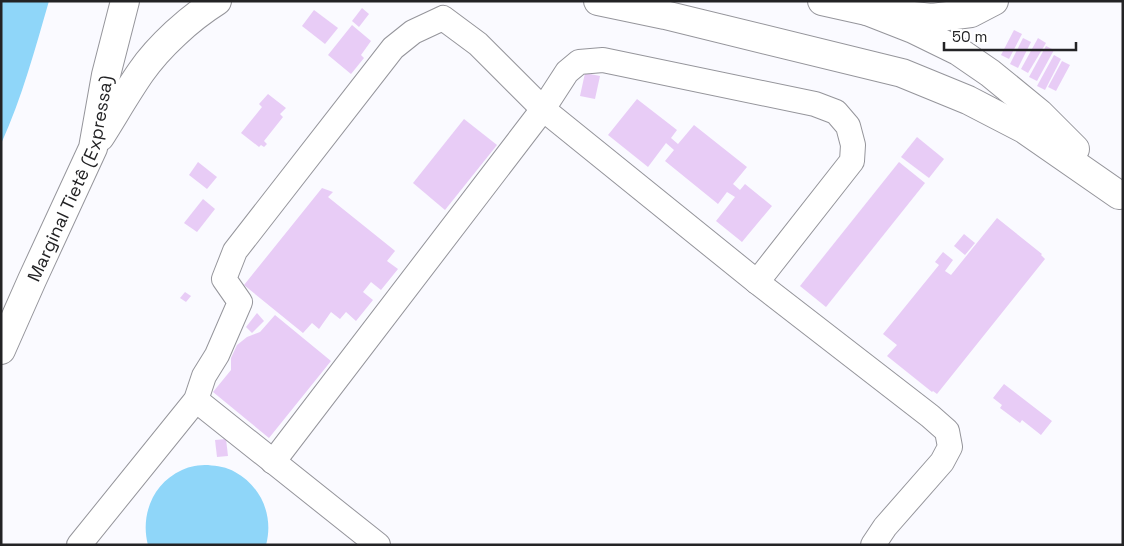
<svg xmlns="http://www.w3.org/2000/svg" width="1124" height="546" font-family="'Space Grotesk',sans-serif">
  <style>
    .water { fill: #8fd6f9 }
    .building { fill: #e8ccf6 }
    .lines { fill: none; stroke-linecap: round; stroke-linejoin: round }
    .minor-casing { stroke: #95959b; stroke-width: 26 }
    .major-casing { stroke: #95959b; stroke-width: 30 }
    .highway-casing { stroke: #95959b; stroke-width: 30 }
    .minor { stroke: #fff; stroke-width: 24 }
    .major { stroke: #fff; stroke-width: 28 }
    .highway { stroke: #fff; stroke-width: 28 }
    .labels { text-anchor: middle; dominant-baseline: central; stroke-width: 4; stroke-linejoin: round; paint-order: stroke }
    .street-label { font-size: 18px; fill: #232325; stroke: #fff }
  </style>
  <rect width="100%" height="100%" fill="#fafaff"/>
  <g class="water">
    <path d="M1 1H49C35 49 22 98 1 144Z"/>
    <path d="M208 465C217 466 227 467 235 472 261 486 274 516 266 545H148C140 515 153 483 182 470 190 466 199 465 208 465Z"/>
  </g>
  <g class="building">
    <path d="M362 8 369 14 359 27 352 21Z"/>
    <path d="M314 10 338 28 325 44 302 26Z"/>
    <path d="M352 25 371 41 361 55 364 58 351 74 328 55Z"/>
    <path d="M1014 30 1022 34 1009 59 1001 55Z"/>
    <path d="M1023 38 1031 42 1018 68 1010 64Z"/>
    <path d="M1038 38 1046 43 1028 73 1021 69Z"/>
    <path d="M1046 46 1054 50 1037 81 1029 77Z"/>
    <path d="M1054 55 1061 59 1045 90 1037 86Z"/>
    <path d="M1062 61 1070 65 1056 91 1048 87Z"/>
    <path d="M585 73 600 76 595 99 580 96Z"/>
    <path d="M268 94 286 108 280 114 283 117 264 141 267 144 264 147 261 145 259 147 241 133 262 107 259 104Z"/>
    <path d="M637 99 677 130 671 138 678 144 694 125 747 167 733 184 740 190 745 184 772 206 742 242 716 221 735 197 727 192 718 204 665 161 674 150 666 143 648 167 608 135Z"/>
    <path d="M464 119 497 145 445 210 413 183Z"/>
    <path d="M917 137 944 159 929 178 901 157Z"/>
    <path d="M198 162 217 177 207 189 189 175Z"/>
    <path d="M899 162 925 183 826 307 800 286Z"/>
    <path d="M322 188 333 192 328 197 394 250 395 251 387 261 398 269 381 290 371 282 363 292 373 300 356 321 346 312 340 319 331 312 319 329 312 323 303 333 244 285Z"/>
    <path d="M203 199 215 209 197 232 184 223Z"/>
    <path d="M997 218 1042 254 1041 255 1045 259 937 394 933 391 932 392 887 356 897 345 883 334 939 265 935 262 943 252 953 260 945 271 951 275Z"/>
    <path d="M964 234 975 243 965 255 954 246Z"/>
    <path d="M185 292 191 296 186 302 180 298Z"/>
    <path d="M257 313 264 321 252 333 246 327Z"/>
    <path d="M275 315 331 361 269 438 213 392 231 370V358L237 345 247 337 260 332Z"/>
    <path d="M1004 384 1052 421 1041 435 1022 420 1020 423 1000 408 1002 405 993 398Z"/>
    <path d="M226 439 228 456 217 457 215 440Z"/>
  </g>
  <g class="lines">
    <g class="minor-casing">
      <g id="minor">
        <path d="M196 400 378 545"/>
        <path d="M273 462 543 109 567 72 579 62 603 60 815 104 836 112 848 126 853 145 852 161 757 282"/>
        <path d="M79 545 196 400 204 376 217 355 240 302 224 279 235 251 393 48 413 32 443 18 478 44 543 109 757 282 930 416 947 431 950 447 942 462 885 527 873 545"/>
      </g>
    </g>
    <g class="major-casing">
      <path id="major" d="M822 1 867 11 932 18 971 13 994 1"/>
    </g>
    <g class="highway-casing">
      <g id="highway">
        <path d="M598 1 665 15 902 73 968 100 1024 129 1119 195"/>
        <path d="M867 11 913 29 958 51 990 73 1039 113 1075 149"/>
        <path d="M100 137C114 115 127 92 141 72 159 46 190 18 217 1"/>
        <path id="s1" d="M1 350 32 280 93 148 106 75 125 1"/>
      </g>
    </g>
    <use href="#minor" class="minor"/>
    <use href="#major" class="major"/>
    <use href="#highway" class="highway"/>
  </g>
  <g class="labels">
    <g class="street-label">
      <text stroke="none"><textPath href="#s1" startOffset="186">Marginal Tietê (Expressa)</textPath></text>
    </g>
  </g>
  <rect width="1124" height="546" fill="none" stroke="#232325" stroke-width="5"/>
  <path d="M944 42v8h132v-8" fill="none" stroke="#232325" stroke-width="2.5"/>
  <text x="952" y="42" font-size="15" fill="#232325" stroke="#ffffff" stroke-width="4" paint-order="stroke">50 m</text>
</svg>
